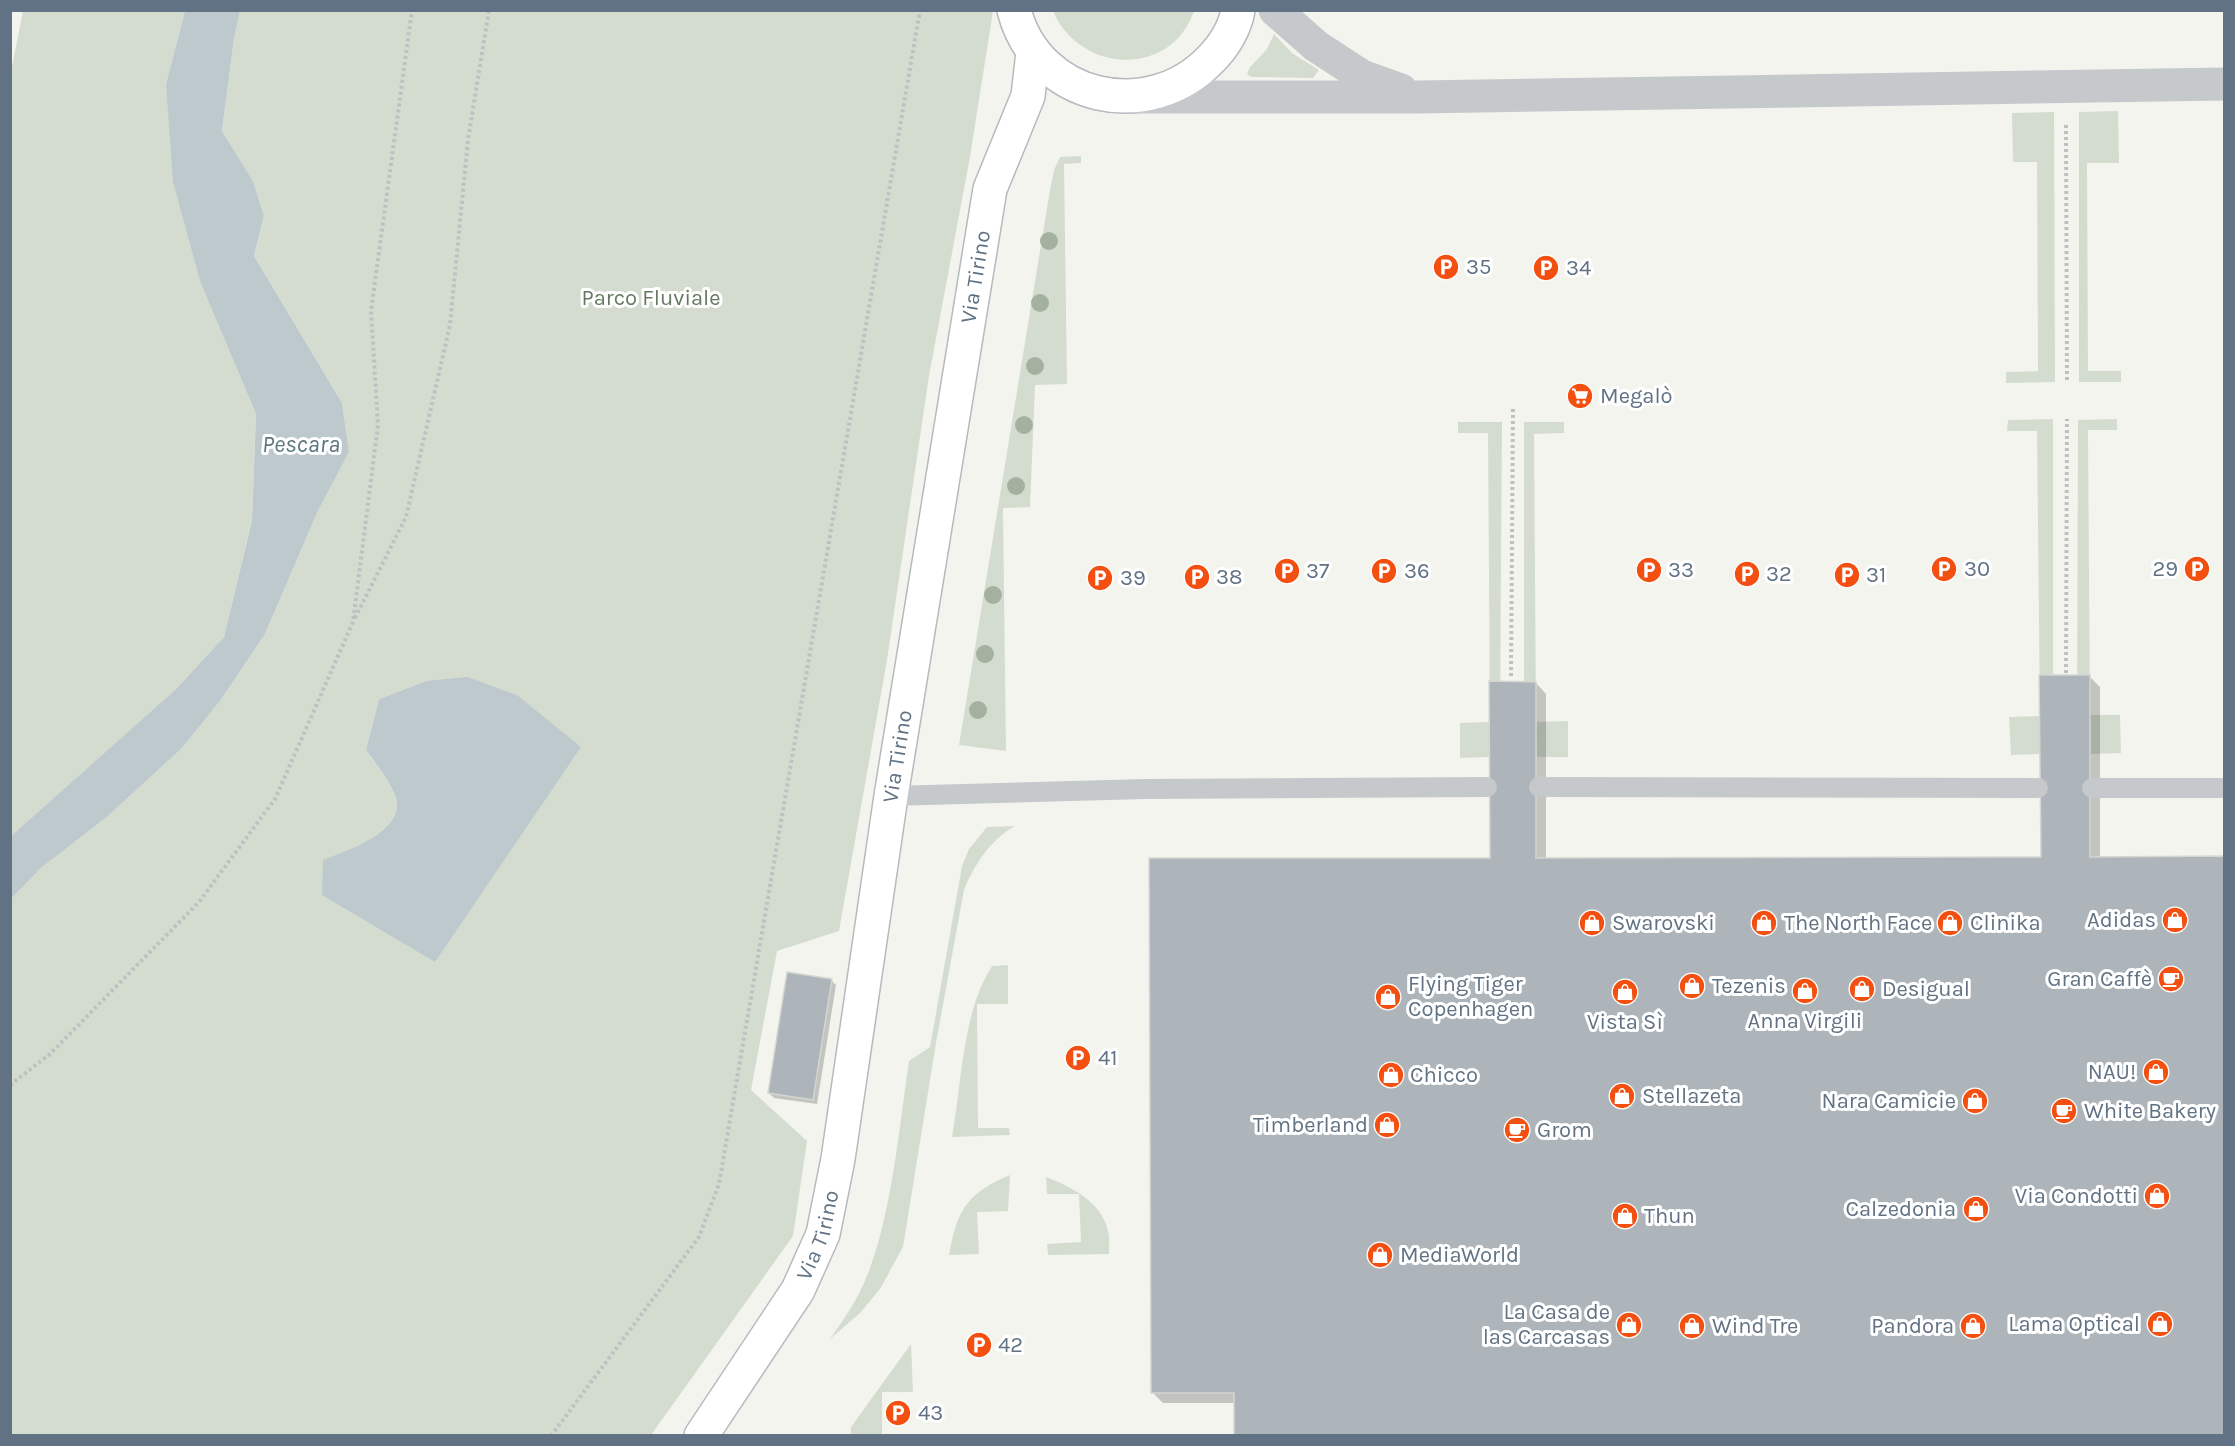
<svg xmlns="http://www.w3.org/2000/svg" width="2235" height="1446" font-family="Karla,sans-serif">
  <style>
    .green { fill: #d4dcd0; fill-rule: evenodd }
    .water { fill: #bec9ce }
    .shadow { fill: #0003 }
    .building { fill: #adb5ba; stroke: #d5d5d2; stroke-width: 1.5 }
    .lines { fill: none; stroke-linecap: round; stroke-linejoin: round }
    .secondary-casing { stroke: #b5babf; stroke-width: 36 }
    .path { stroke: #bec0c2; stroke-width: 4; stroke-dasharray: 3 3; stroke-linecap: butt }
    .lane { stroke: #c6c9cc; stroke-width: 20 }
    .street { stroke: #c6c9cc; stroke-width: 33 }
    .secondary { stroke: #fff; stroke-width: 33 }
    .tree { fill: #a5b1a0 }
    .labels { text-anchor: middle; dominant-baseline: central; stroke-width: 6; stroke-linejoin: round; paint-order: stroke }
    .poi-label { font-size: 22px; fill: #607283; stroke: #fff; text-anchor: start }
    .street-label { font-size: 22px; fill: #607283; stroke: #fff }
    .park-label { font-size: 22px; fill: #647a60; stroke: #fff }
    .water-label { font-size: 24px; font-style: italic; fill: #5b7581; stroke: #fff }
  </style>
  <rect width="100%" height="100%" fill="#f4f4ef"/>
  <g class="green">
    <path d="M362 10V12L363 10 993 11 970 157 929 376 887 660 839 931 777 951 751 1090 807 1141 793 1236 651 1435 11 1436V899L41 868 108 816 182 748 220 701 265 634 317 513 349 452 342 403 254 256 264 216 253 181 222 131 234 39 240 11ZM426 681 435 962 324 860C347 851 405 830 396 798 393 786 373 761 366 750L379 699Z"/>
    <path d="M23 11H185L166 84 201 284 256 414 252 519 224 637 176 689 11 836 10 77Z"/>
    <path d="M1053 11H1194C1171 78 1080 74 1053 11Z"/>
    <path d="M1274 34 1292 53 1319 70 1313 78 1251 77 1247 74 1250 67 1267 49Z"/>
    <path d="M2118 111 2119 163H2087L2088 371H2121V382H2079V112Z"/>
    <path d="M2054 112 2055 382 2006 383V372L2038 371 2037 162H2013L2012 113Z"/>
    <path d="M1081 156V163L1064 164 1067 384 1035 385 1030 507 1003 508 1006 751 959 745 1050 190 1054 170 1060 157Z"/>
    <path d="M2053 419V718L2041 754 2011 755 2009 717 2040 716 2037 431H2007L2008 420Z"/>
    <path d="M2117 419V430H2088L2090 715H2120L2121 753 2090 754V728L2077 718 2078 420Z"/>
    <path d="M1458 422H1502L1500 721 1490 757 1460 758V723L1490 722 1488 433H1458Z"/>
    <path d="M1524 422H1564V433L1534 434 1536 722 1568 721V757H1537L1536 732 1524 722Z"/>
    <path d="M1015 826C991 839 974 865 964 890L936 1043 903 1247 880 1289 860 1313 830 1339C844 1319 858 1299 867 1276 892 1213 899 1128 909 1061L930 1047 962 866 969 849 987 827Z"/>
    <path d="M1008 965V1004H977L978 1128H1009L1010 1135 952 1137C962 1082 962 1013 992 966Z"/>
    <path d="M1010 1175 1008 1211 977 1212 979 1254 949 1255C957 1210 967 1193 1010 1175Z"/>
    <path d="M1046 1177C1070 1186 1102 1202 1108 1231 1110 1238 1109 1246 1109 1254L1048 1255 1047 1244 1081 1242 1079 1194H1047Z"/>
    <path d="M911 1344 913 1392H882V1434L851 1435V1427Z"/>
  </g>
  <g class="water">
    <path d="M185 11H240L234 39 222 131 253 181 264 216 254 256 342 403 349 452 317 513 265 634 220 701 182 748 108 816 41 868 11 899V836L176 689 224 637 252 520 256 414 201 284 173 182 166 84Z"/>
    <path d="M467 677 517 695 581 747 435 962 322 895 323 860C347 851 405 831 396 798 393 786 374 761 366 750L379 699 426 681Z"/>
  </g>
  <g class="shadow">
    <path d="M2089 676 2100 687V858L2224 857V1436H1235V1403H1163L1153 1393 1491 859 1536 683 1546 694V859L2043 858Z"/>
    <path d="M831 980 836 985 817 1104 774 1098 769 1093Z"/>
  </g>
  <g class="building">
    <path d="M2039 675H2090V857L2224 856V1436H1234V1393H1151L1149 858H1490L1489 681 1536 682V858L2041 857Z"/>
    <path d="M787 972 832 979 813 1100 768 1093Z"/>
  </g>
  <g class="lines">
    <g class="secondary-casing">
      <g id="secondary">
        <path d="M1014 10C1037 100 1149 125 1212 58 1224 46 1235 28 1238 10"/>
        <path id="s1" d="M701 1436 798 1290 823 1234 838 1159 891 796 990 189 1028 96 1033 52"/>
      </g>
    </g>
    <g class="path">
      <path d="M2066 125 2067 382"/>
      <path d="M355 618 406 517 450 325 468 140 489 10"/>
      <path d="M2066 673 2067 419"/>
      <path d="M1511 676 1513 407"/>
      <path d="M10 1085 50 1054 199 902 275 799 353 622 378 425 371 311 412 10"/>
      <path d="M551 1436 699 1237 719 1184 920 10"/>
    </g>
    <g class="lane">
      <path d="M1539 787 2038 788"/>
      <path d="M2092 788H2224"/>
      <path d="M891 796 1146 789 1487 787"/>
    </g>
    <g class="street">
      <path d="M1275 10 1316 46 1362 76 1401 90"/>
      <path d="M1140 97H1419L2224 84"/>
    </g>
    <use href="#secondary" class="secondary"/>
  </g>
  <g class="tree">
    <circle cx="1049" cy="241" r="9"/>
    <circle cx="1040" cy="303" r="9"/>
    <circle cx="1035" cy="366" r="9"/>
    <circle cx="1024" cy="425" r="9"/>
    <circle cx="1016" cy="486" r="9"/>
    <circle cx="993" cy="595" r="9"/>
    <circle cx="985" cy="654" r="9"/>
    <circle cx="978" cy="710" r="9"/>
  </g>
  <defs>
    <g id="parking-disc" transform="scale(1.35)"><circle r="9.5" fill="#f24f11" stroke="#fff"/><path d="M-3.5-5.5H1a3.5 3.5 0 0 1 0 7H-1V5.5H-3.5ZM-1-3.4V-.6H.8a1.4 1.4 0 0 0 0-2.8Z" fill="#fff"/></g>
    <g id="supermarket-disc" transform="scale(1.35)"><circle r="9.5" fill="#f24f11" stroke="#fff"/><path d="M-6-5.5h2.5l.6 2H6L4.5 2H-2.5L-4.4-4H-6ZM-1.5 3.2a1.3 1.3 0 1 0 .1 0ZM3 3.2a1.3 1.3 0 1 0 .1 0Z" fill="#fff"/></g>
    <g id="shop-disc" transform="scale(1.35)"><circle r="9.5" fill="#f24f11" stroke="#fff"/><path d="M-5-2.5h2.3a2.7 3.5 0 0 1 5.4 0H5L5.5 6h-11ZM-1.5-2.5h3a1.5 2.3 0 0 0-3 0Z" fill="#fff"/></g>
    <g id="cafe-disc" transform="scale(1.35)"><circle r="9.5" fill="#f24f11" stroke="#fff"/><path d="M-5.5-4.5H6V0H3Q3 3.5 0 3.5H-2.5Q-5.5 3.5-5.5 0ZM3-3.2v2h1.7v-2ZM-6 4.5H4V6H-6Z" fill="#fff"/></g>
  </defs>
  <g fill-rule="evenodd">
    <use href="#parking-disc" x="1446" y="267"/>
    <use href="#parking-disc" x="1546" y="268"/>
    <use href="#supermarket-disc" x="1580" y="396"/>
    <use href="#parking-disc" x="1944" y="569"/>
    <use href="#parking-disc" x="2197" y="569"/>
    <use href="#parking-disc" x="1649" y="570"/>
    <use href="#parking-disc" x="1287" y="571"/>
    <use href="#parking-disc" x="1384" y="571"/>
    <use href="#parking-disc" x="1747" y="574"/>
    <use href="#parking-disc" x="1847" y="575"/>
    <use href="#parking-disc" x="1197" y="577"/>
    <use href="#parking-disc" x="1100" y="578"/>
    <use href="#shop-disc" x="2175" y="920"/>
    <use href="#shop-disc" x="1592" y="923"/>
    <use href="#shop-disc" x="1764" y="923"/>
    <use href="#shop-disc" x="1950" y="923"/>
    <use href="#cafe-disc" x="2171" y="979"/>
    <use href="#shop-disc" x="1692" y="986"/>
    <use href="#shop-disc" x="1862" y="989"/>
    <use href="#shop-disc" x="1805" y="991"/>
    <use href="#shop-disc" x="1625" y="992"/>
    <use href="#shop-disc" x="1388" y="997"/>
    <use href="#parking-disc" x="1078" y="1058"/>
    <use href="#shop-disc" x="2156" y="1072"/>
    <use href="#shop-disc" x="1391" y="1075"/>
    <use href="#shop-disc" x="1622" y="1096"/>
    <use href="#shop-disc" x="1975" y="1101"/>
    <use href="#cafe-disc" x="2064" y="1111"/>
    <use href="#shop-disc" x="1387" y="1125"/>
    <use href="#cafe-disc" x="1517" y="1130"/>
    <use href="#shop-disc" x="2157" y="1196"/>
    <use href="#shop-disc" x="1976" y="1209"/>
    <use href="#shop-disc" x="1625" y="1216"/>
    <use href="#shop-disc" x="1380" y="1255"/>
    <use href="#shop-disc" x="2160" y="1324"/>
    <use href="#shop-disc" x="1629" y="1325"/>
    <use href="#shop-disc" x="1692" y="1326"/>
    <use href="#shop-disc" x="1973" y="1326"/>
    <use href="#parking-disc" x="979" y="1345"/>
    <use href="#parking-disc" x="898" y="1413"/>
  </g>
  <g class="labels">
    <g class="poi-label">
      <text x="1466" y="267">35</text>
      <text x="1566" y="268">34</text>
      <text x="1600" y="396">Megalò</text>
      <text x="1964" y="569">30</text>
      <text x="2178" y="569" text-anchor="end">29</text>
      <text x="1668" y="570">33</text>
      <text x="1306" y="571">37</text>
      <text x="1404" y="571">36</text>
      <text x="1766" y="574">32</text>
      <text x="1866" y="575">31</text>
      <text x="1216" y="577">38</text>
      <text x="1120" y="578">39</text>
      <text x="2156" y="920" text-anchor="end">Adidas</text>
      <text x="1612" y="923">Swarovski</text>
      <text x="1784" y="923">The North Face</text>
      <text x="1970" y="923">Clinika</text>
      <text x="2152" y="979" text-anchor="end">Gran Caffè</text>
      <text x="1408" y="984">Flying Tiger<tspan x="1408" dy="25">Copenhagen</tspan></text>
      <text x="1712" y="986">Tezenis</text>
      <text x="1882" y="989">Desigual</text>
      <text x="1805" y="1021" text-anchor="middle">Anna Virgili</text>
      <text x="1625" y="1022" text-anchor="middle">Vista Sì</text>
      <text x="1098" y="1058">41</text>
      <text x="2136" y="1072" text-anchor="end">NAU!</text>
      <text x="1410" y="1075">Chicco</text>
      <text x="1642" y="1096">Stellazeta</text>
      <text x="1956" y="1101" text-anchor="end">Nara Camicie</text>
      <text x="2084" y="1111">White Bakery</text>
      <text x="1368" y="1125" text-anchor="end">Timberland</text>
      <text x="1537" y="1130">Grom</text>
      <text x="2138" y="1196" text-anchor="end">Via Condotti</text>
      <text x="1956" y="1209" text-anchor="end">Calzedonia</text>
      <text x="1644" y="1216">Thun</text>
      <text x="1400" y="1255">MediaWorld</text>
      <text x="1610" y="1312" text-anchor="end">La Casa de<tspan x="1610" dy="25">las Carcasas</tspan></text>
      <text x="2140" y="1324" text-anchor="end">Lama Optical</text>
      <text x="1712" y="1326">Wind Tre</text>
      <text x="1954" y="1326" text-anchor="end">Pandora</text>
      <text x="998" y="1345">42</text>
      <text x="918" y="1413">43</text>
    </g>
    <g class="street-label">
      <text stroke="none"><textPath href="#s1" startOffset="1206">Via Tirino</textPath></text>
      <text stroke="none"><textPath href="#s1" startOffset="720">Via Tirino</textPath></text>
      <text stroke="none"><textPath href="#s1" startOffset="234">Via Tirino</textPath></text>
    </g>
    <g class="park-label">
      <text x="651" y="298">Parco Fluviale</text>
    </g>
    <g class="water-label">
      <text x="301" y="444">Pescara</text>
    </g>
  </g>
  <rect width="2235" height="1446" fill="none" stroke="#607283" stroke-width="24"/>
</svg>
